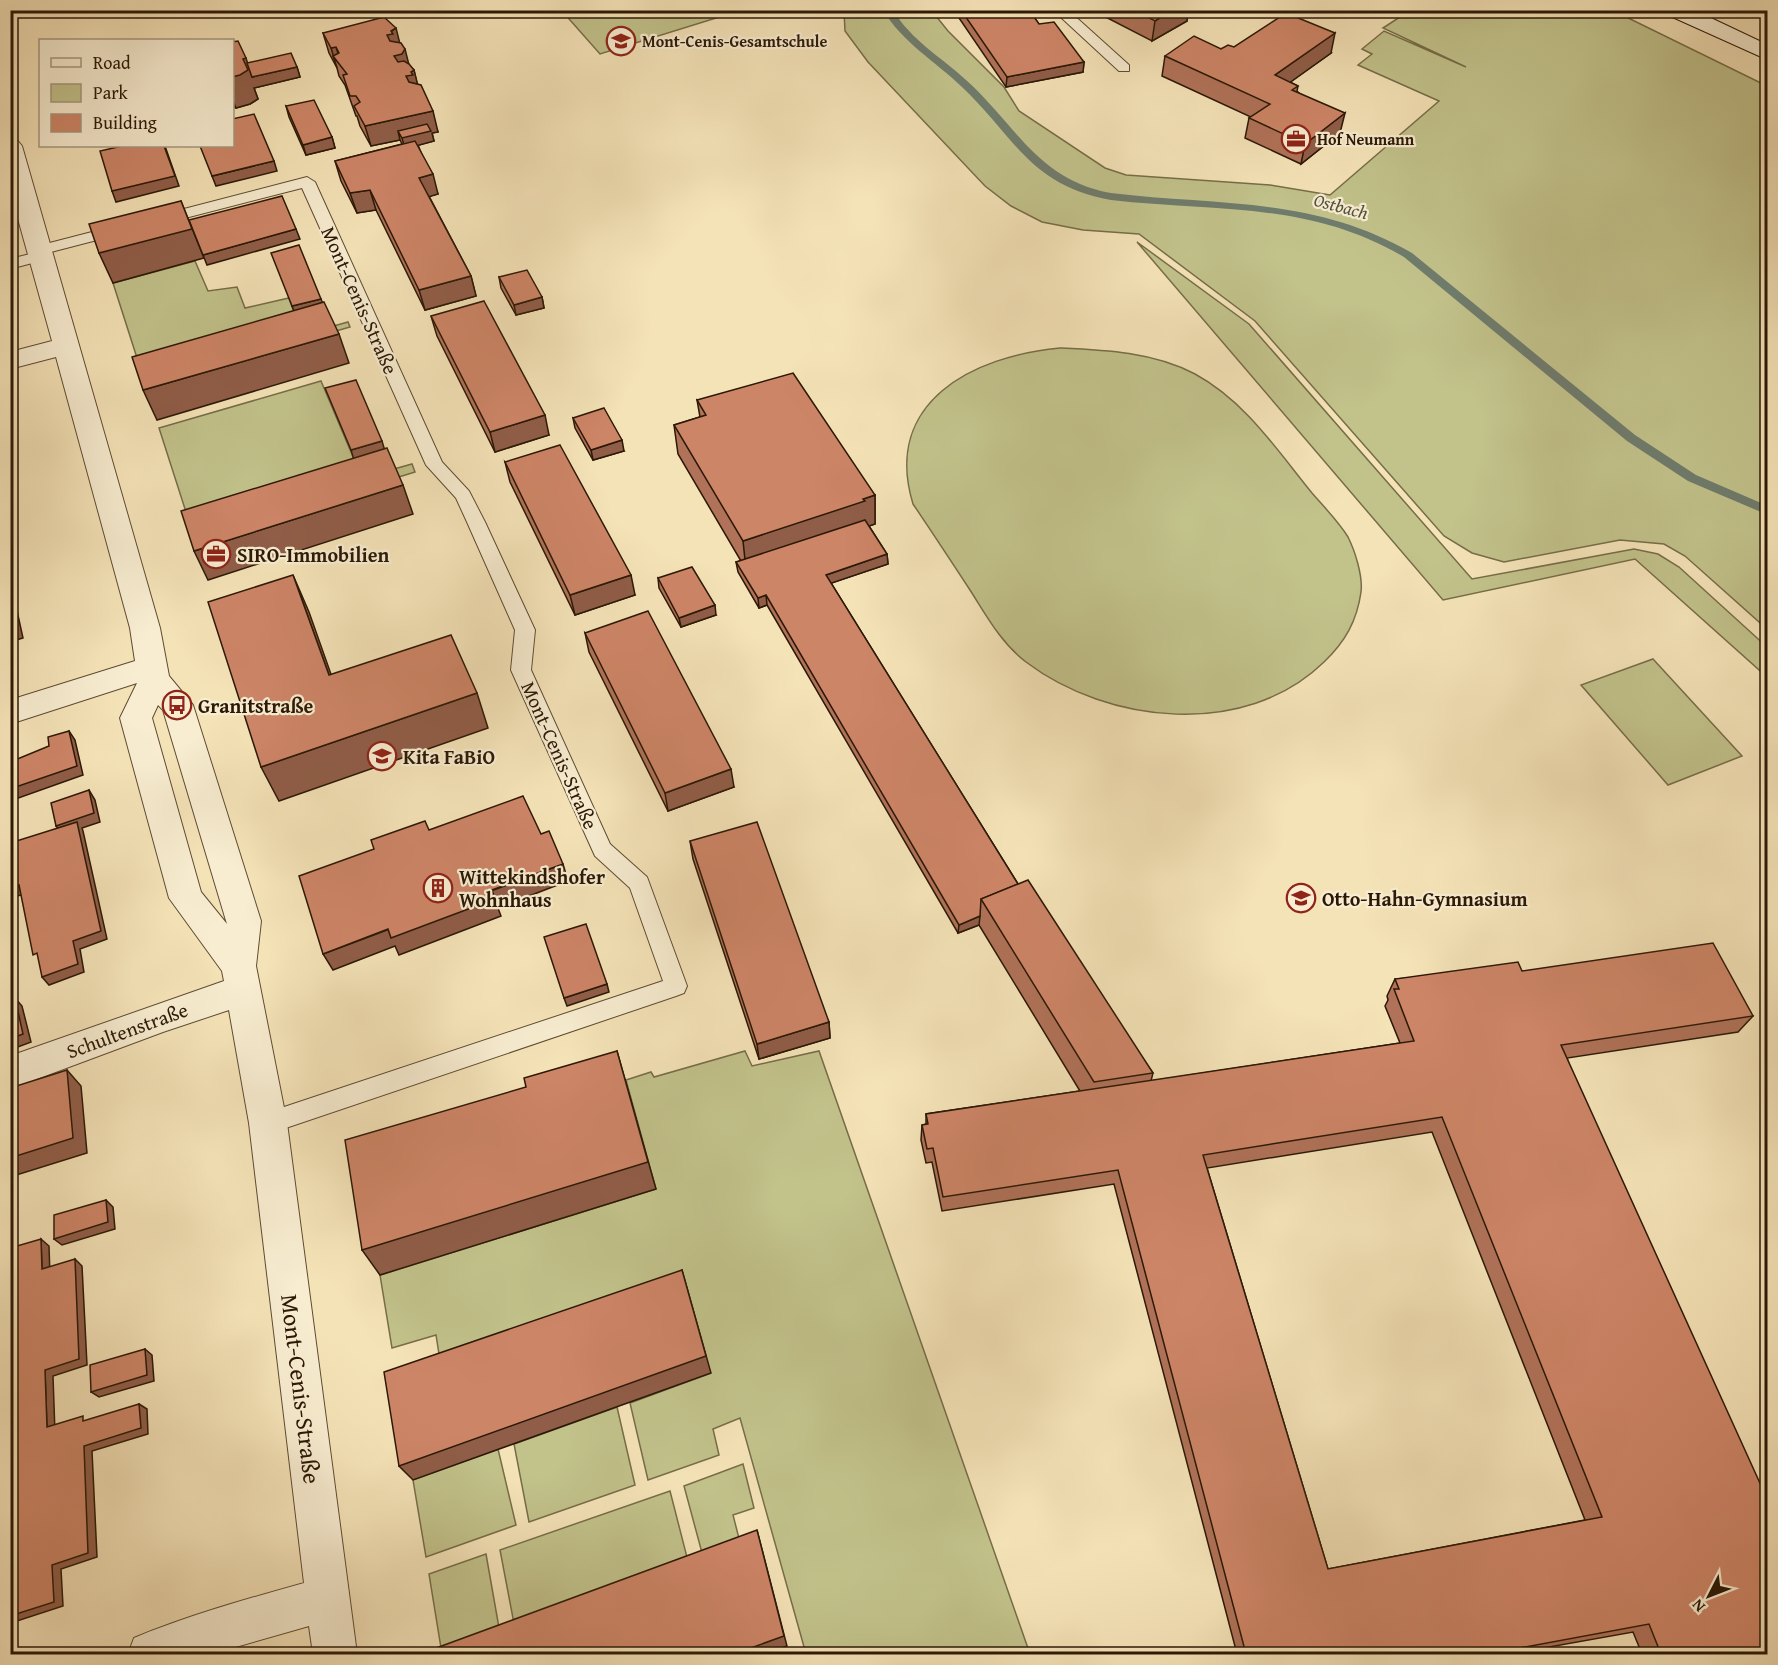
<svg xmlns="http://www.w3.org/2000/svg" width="1778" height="1665" font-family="'Gentium Book Plus',serif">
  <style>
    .green { fill: #c2c28b; stroke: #766d48; stroke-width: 1.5 }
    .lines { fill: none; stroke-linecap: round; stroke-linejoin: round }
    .stream { fill: #6f7c6d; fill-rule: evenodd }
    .service-casing { stroke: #5e4b32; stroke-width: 2 }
    .minor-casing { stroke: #5e4b32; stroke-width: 2 }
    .secondary-casing { stroke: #2b1806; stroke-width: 2 }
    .service { fill: #f8edd1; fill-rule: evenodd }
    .minor { fill: #f8edd1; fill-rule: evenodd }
    .secondary { fill: #f8edd1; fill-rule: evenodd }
    .wall { fill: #b07259; stroke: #2b1806; stroke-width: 1.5; fill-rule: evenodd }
    .shaded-wall { fill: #905d48; stroke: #2b1806; stroke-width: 1.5 }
    .building { fill: #cd8567; stroke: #2b1806; stroke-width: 1.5; fill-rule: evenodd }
    .labels { text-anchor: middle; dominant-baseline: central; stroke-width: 4.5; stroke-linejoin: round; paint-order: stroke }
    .far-poi-label { font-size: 16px; font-weight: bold; fill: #2b1806; stroke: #f8edd1; text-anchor: start }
    .far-water-label { font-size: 18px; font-style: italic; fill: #535242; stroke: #f8edd1 }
    .street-label { font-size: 20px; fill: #2b1806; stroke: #f8edd1 }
    .poi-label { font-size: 20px; font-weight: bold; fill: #2b1806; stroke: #f8edd1; text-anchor: start }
    .near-street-label { font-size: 24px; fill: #2b1806; stroke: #f8edd1 }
  </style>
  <rect width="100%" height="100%" fill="#f5e3b8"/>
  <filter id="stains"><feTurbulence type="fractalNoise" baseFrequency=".00333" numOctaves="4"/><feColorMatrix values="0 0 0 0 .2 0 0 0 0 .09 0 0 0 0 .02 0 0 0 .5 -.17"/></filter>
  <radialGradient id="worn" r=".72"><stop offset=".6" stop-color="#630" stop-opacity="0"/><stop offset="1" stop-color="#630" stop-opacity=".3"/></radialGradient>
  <g class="green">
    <path d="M742 10 600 54 562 11V10Z"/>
    <path d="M844 11H932L948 31 1004 87 1019 111 1105 168 1126 175 1270 185 1330 195 1439 101 1358 65 1372 54 1362 49 1384 31 1466 67 1383 28 1409 11H1614L1767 86V629L1685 556 1664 544 1620 540 1504 562 1472 553 1444 536 1255 321 1139 234 1083 230 1042 222 1011 206 985 186 868 62 845 31Z"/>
    <path d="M1137 242 1249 324 1472 579 1634 549 1658 554 1679 567 1767 647V677L1635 559 1443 600Z"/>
    <path d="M195 261 208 291 237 287 245 308 289 298 302 335 348 322 350 327 146 386 113 283Z"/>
    <path d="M1060 348C1105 350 1153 352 1195 374 1245 401 1277 450 1312 493 1324 507 1339 522 1348 537 1355 551 1363 576 1361 592 1357 621 1345 642 1324 662 1245 739 1108 724 1026 662 1001 643 986 615 970 590 951 561 932 532 913 504 882 402 973 356 1060 348Z"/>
    <path d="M321 381 362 478 412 464 415 472 195 540 159 428Z"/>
    <path d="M1653 659 1742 756 1668 785 1581 685Z"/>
    <path d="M745 1051 752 1066 819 1051 1030 1654H806L740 1418 713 1429 719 1455 648 1480 630 1403 711 1373H442L436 1335 392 1348 380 1275 656 1189 626 1080 651 1072 654 1077Z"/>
    <path d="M617 1407 635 1485 529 1522 514 1444Z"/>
    <path d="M498 1449 516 1525 426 1557 413 1480Z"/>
    <path d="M743 1464 754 1508 733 1515 742 1550 705 1564 684 1486Z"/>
    <path d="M670 1491 690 1569 516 1634 500 1550Z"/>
    <path d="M486 1554 501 1639 442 1654 429 1574Z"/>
  </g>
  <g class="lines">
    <path class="stream" d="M883 10H893C911 40 941 57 966 80 1016 125 1038 180 1111 193 1218 206 1314 196 1412 253L1635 435 1696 475 1768 506V515L1688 481 1627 441 1404 257C1308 201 1217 212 1111 200 1029 185 1016 138 962 87 935 61 903 43 883 10Z"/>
    <g class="service-casing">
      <g id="service">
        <path d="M1053 10H1068L1129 65V71H1119Z"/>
        <path d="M307 177 315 182 442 462 469 491 485 522 535 630 531 670 610 844 647 877 687 986 684 993 676 996 268 1134 260 1131 256 1123 260 1115 663 981 630 888 595 856 511 670 515 630 467 522 456 498 426 465 302 188 158 225 150 220 153 217Z"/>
        <path d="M119 225 124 227 127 230 124 233 47 253 49 256 47 259 10 269V259L34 253 32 250 34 247Z"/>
      </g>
    </g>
    <g class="minor-casing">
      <path id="minor" d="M10 139 18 141 22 146 160 628 169 676 193 705 261 921 256 966 287 1123 357 1654H313L309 1626 211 1654H128L134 1638C189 1615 247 1599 304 1583L249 1123 229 1010 163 1032 10 1089V1056L224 981 222 971 169 898 120 718 137 683 10 724V700L135 661 130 628 56 357 10 369V352L52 341 10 190ZM158 705 163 710 227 924 201 892 152 718Z"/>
    </g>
    <g class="secondary-casing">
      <path id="secondary" d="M1666 10H1694L1768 45V60L1668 15Z"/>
    </g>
    <use href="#service" class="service"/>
    <use href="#minor" class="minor"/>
    <use href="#secondary" class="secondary"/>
  </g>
  <g class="wall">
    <path d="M957 10H1029L1039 24 1084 62 1083 72 1006 87 957 15Z"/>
    <path d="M1092 10H1188L1187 21 1152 41Z"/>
    <path d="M323 33 399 42 408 63 414 70 417 84 438 132 432 133 434 141 418 145 438 194 429 196 471 276 476 296 425 310 376 210 357 213 341 181 335 161 402 144 400 140 371 146 360 126 357 116H356L345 85 339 76 337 68 329 53Z"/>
    <path d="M232 42 247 63 297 67 300 77 254 88 258 99 250 104 236 108 232 107Z"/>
    <path d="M1234 47 1331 53 1290 82 1298 86 1297 91 1340 133 1301 164 1245 138 1249 118 1251 117 1162 76 1165 56Z"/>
    <path d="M286 106 332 137 335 148 306 155 289 117Z"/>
    <path d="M499 277 542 297 544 308 516 315 501 288Z"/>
    <path d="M431 316 549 435 495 452 437 336Z"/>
    <path d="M697 400 875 495V524L869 526 887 554 888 564 831 583 1018 884 1153 1073 1151 1081 1400 1043 1385 1006 1388 1000 1387 996 1395 979 1522 971 1753 1016 1738 1032 1567 1058 1767 1654H1642L1633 1632 1510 1654H1237L1114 1184 942 1211 932 1162 926 1163 921 1140 922 1125 926 1124V1114L1080 1091 979 925 958 933 767 605 759 608 738 572 736 562 741 561 678 454 674 425 700 417ZM1432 1132 1585 1520 1328 1569 1207 1168Z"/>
    <path d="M573 418 624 451 593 460 575 428Z"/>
    <path d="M505 462 635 595 575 615 510 482Z"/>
    <path d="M658 578 716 615 681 627 659 588Z"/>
    <path d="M585 633 734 787 668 811 589 652Z"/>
    <path d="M690 841 829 1022 830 1038 759 1059 693 859Z"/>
  </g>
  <g class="shaded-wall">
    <path d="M1172 10H1188L1187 21 1152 41 1155 21Z"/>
    <path d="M396 28 401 48 392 55 387 35Z"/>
    <path d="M1335 33 1331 53 1271 96 1275 75Z"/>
    <path d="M336 47 342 67 333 56 337 68 331 48Z"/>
    <path d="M405 49 410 69 400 76 394 56Z"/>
    <path d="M246 58 252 77 297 67 300 77 254 88 258 99 250 104 236 108 232 99V77L243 59Z"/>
    <path d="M1084 62 1083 72 1006 87 1007 77Z"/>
    <path d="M414 70 419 90 411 96 406 76Z"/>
    <path d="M433 111 438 132 432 133 434 141 405 149 402 138 398 131 400 140 371 146 365 126Z"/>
    <path d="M1345 113 1340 133 1301 164 1305 144Z"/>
    <path d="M332 137 335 148 306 155 303 145Z"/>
    <path d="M165 146 179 186 116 202 112 191Z"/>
    <path d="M274 161 277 171 216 186 212 176Z"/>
    <path d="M433 174 438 194 425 198 419 178Z"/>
    <path d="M370 190 376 210 357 213 350 193Z"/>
    <path d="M181 201 204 258 113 283 99 253Z"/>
    <path d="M296 229 300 239 207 265 203 255Z"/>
    <path d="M471 276 476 296 425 310 419 290Z"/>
    <path d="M542 297 544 308 516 315 514 305Z"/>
    <path d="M321 299 325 309 296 316 292 306Z"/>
    <path d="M339 334 349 363 157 420 143 390Z"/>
    <path d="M545 415 549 435 495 452 490 432Z"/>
    <path d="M622 440 624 451 593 460 591 450Z"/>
    <path d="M382 441 385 451 354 460 351 450Z"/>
    <path d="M403 485 413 514 208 580 194 551Z"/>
    <path d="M875 495V524L746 569 743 541Z"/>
    <path d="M887 554 888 564 826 585V575Z"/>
    <path d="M293 575 309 612 344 711 329 675Z"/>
    <path d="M631 575 635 595 575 615 570 595Z"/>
    <path d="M10 579 23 638 10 642Z"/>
    <path d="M766 595 767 605 759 608 758 598Z"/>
    <path d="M715 605 716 615 681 627 679 618Z"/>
    <path d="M477 693 488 728 279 801 261 767Z"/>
    <path d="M69 731 75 740 83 775 10 801V789Z"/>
    <path d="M731 769 734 787 668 811 665 793Z"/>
    <path d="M89 790 95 800 100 822 82 828 83 831 107 939 80 949 84 972 49 985 42 977 73 941 63 835 56 826Z"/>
    <path d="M563 864 568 881 498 908 501 916 399 955 395 946 333 970 323 954Z"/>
    <path d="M19 885 26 894 17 896 10 887Z"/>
    <path d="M980 916 979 925 958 933 959 925Z"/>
    <path d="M607 984 609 992 567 1006 564 998Z"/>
    <path d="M15 998 22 1006 31 1042 10 1050V1039Z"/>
    <path d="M829 1022 830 1038 759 1059 757 1044Z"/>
    <path d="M617 1051 656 1189 380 1275 362 1250Z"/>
    <path d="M67 1070 81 1086 87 1153 10 1177V1158Z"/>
    <path d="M106 1200 113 1207 115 1229 62 1245 54 1239Z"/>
    <path d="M41 1239 49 1246 50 1276 42 1269Z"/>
    <path d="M75 1259 82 1266 87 1365 53 1376 55 1433 47 1427 45 1370Z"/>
    <path d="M682 1270 711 1373 413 1480 399 1466Z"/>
    <path d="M145 1349 152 1355 154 1381 99 1397 91 1392Z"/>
    <path d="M139 1404 147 1409 148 1434 92 1451 97 1557 61 1569 63 1606 17 1621 10 1619V1616L84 1446Z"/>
    <path d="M757 1530 787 1646 765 1654H734Z"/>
  </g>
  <g class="building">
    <path d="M961 10H1029L1039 24 1054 22 1084 62 1007 77Z"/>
    <path d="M1134 10H1172L1155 21Z"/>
    <path d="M1286 13 1335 33 1275 75 1298 86 1292 90 1345 113 1305 144 1249 118 1270 104 1165 56 1194 36 1221 49 1228 45 1234 47Z"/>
    <path d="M384 17 396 28 391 31 393 34 387 35 390 41 401 43 405 49 402 54 394 56 398 62 404 61 409 64 414 70 411 72 413 75 406 76 409 82 421 85 433 111 365 126 354 106 360 102 356 96H350L343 75 347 74 333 56 339 53 336 47 331 48 323 33Z"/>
    <path d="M238 41 246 58 243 59 248 70 240 75 232 77V42Z"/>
    <path d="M291 53 297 67 252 77 247 63Z"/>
    <path d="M314 100 332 137 303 145 286 106Z"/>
    <path d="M254 114 274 161 212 176 200 146H232V119Z"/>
    <path d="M427 124 431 131 402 138 398 131Z"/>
    <path d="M415 141 433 174 419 178 471 276 419 290 370 190 350 193 335 161Z"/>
    <path d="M122 146H164L175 176 112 191 100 151Z"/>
    <path d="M282 196 296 229 203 255 189 220Z"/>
    <path d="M181 201 192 229 99 253 89 224Z"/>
    <path d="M299 245 321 299 292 306 271 253Z"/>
    <path d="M527 270 542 297 514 305 499 277Z"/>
    <path d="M484 301 545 415 490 432 431 316Z"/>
    <path d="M324 302 339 334 143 390 132 357Z"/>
    <path d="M793 373 875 495 863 499 865 501 743 541 674 425 706 415 697 400Z"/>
    <path d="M356 380 382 441 351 450 325 388Z"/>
    <path d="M604 408 622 440 591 450 573 418Z"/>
    <path d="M560 445 631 575 570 595 505 462Z"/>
    <path d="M387 448 403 485 194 551 181 511Z"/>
    <path d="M865 520 887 554 826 575 1018 884 981 899 980 916 959 925 766 595 758 598 736 562Z"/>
    <path d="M692 567 715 605 679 618 658 578Z"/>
    <path d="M293 575 329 675 451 635 477 693 261 767 208 602Z"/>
    <path d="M648 611 731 769 665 793 585 633Z"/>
    <path d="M69 731 77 766 10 789V762L49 746 48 737Z"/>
    <path d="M89 790 94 813 56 826 51 803Z"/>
    <path d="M523 796 541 834 549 831 563 864 492 890 495 899 391 938 388 929 323 954 299 876 374 849 371 840 425 821 429 830Z"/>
    <path d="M77 822 101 931 73 941 78 964 42 977 37 953 33 955 19 885 10 887V843Z"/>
    <path d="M757 822 829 1022 757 1044 690 841Z"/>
    <path d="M1028 880 1153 1073 1094 1082 981 899Z"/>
    <path d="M586 924 607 984 564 998 544 937Z"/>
    <path d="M1713 943 1753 1016 1561 1045 1764 1492H1767V1654H1661L1649 1624 1487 1654H1246L1118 1170 943 1197 933 1148 927 1149 922 1125 928 1124 926 1114 1414 1041 1394 989H1399L1395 979 1518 962 1522 971ZM1442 1117 1602 1517 1328 1569 1203 1155Z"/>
    <path d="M15 998 23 1034 10 1039V999Z"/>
    <path d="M617 1051 648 1162 362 1250 345 1140 526 1087 524 1078Z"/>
    <path d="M67 1070 73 1138 10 1158V1088Z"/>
    <path d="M106 1200 108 1222 54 1239V1215Z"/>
    <path d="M41 1239 42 1269 75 1259 79 1359 45 1370 47 1427 83 1416V1421L139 1404 141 1428 84 1446 88 1553 52 1565 54 1602 10 1616V1248Z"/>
    <path d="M682 1270 706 1356 399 1466 384 1372Z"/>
    <path d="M145 1349 147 1375 91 1392 90 1365Z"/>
    <path d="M757 1530 784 1636 734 1654H429L428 1651Z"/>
  </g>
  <defs>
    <g id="school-ring" transform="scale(1.5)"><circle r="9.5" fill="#f8edd1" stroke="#8f2418" stroke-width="1.5"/><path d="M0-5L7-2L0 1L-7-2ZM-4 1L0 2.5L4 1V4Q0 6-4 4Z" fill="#8f2418"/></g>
    <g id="office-ring" transform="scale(1.5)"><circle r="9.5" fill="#f8edd1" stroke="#8f2418" stroke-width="1.5"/><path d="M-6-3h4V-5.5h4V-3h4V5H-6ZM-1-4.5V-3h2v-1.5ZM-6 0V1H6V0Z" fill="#8f2418"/></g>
    <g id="bus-ring" transform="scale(1.5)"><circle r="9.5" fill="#f8edd1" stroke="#8f2418" stroke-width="1.5"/><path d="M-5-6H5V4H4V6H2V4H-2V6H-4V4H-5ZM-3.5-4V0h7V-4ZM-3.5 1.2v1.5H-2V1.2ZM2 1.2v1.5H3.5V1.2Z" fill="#8f2418"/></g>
    <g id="building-ring" transform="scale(1.5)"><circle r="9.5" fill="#f8edd1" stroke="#8f2418" stroke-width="1.5"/><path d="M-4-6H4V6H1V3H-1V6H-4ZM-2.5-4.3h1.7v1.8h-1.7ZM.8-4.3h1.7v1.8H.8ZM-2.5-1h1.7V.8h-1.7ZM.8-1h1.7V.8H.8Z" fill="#8f2418"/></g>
  </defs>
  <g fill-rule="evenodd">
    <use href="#school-ring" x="621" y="41"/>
    <use href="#office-ring" x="1296" y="139"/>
    <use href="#office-ring" x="216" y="554"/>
    <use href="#bus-ring" x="177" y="705"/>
    <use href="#school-ring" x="382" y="756"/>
    <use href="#building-ring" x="438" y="888"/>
    <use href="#school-ring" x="1301" y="898"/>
  </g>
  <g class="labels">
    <g class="far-poi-label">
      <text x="642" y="41">Mont-Cenis-Gesamtschule</text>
      <text x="1317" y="139">Hof Neumann</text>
    </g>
    <g class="far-water-label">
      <text transform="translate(1341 206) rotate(15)">Ostbach</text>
    </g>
    <g class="street-label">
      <text transform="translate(360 300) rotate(66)">Mont-Cenis-Straße</text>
      <text transform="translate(560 755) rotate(66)">Mont-Cenis-Straße</text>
      <text transform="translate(127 1030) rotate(-20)">Schultenstraße</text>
    </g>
    <g class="poi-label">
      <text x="237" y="554">SIRO-Immobilien</text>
      <text x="198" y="705">Granitstraße</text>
      <text x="403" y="756">Kita FaBiO</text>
      <text x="459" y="876">Wittekindshofer<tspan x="459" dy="23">Wohnhaus</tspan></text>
      <text x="1322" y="898">Otto-Hahn-Gymnasium</text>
    </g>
    <g class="near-street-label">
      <text transform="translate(301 1389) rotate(83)">Mont-Cenis-Straße</text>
    </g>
  </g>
  <rect width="1778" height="1665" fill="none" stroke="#f5e3b8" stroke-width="36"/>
  <rect x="12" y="12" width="1754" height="1641" fill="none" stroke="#2b1806" stroke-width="3"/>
  <rect x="18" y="18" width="1742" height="1629" fill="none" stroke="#2b1806" stroke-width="1.5"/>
  <rect x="39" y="39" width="195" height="108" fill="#f8edd1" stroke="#a69880" stroke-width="1.5"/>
  <rect x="51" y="58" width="30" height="9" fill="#f8edd1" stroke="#a69880" stroke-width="1.5"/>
  <text x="93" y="69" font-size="18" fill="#2b1806">Road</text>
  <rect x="51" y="84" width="30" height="18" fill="#c2c28b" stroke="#a69880" stroke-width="1.5"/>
  <text x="93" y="99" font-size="18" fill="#2b1806">Park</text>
  <rect x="51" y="114" width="30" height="18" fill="#cd8567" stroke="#a69880" stroke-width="1.5"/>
  <text x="93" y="129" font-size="18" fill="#2b1806">Building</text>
  <g transform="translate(1709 1596) rotate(228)" stroke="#f8edd1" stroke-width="4.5" paint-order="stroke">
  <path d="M0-4.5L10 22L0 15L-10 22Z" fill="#2b1806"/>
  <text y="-9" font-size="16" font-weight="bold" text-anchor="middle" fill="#2b1806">N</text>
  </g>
  <rect width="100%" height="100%" filter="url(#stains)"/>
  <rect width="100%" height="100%" fill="url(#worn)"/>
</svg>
